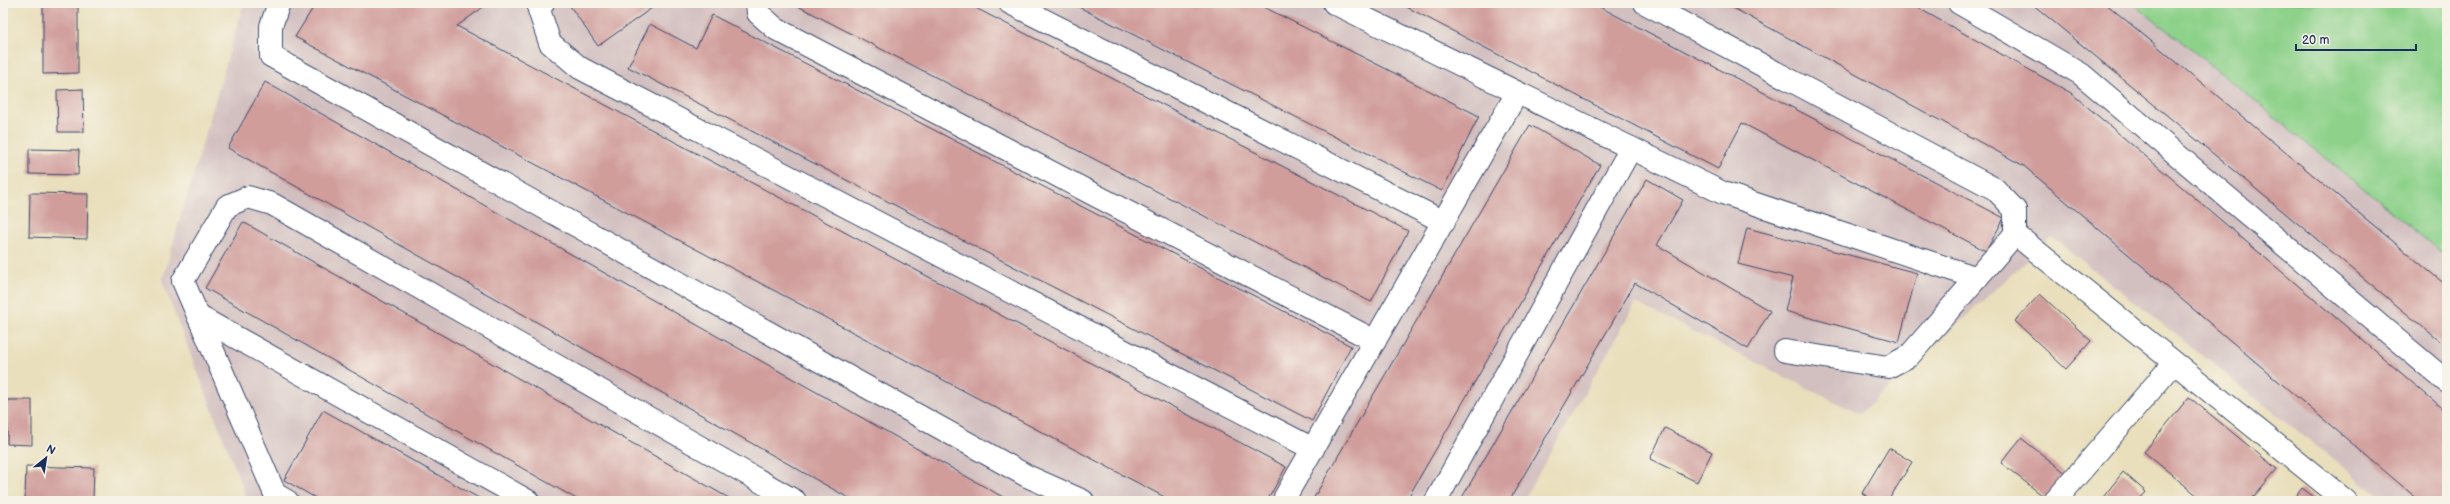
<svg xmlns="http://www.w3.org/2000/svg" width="2450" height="504" font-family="'Balsamiq Sans',sans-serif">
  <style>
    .industrial { fill: #d2bfc0 }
    .green { fill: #8dd18a; stroke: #548074 }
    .building { fill: #d09d9b }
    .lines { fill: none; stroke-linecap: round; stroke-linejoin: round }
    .service-casing { stroke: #3a496c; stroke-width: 24 }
    .minor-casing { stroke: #3a496c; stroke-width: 24 }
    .service { stroke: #fff; stroke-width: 22 }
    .minor { stroke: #fff; stroke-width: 22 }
  </style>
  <rect width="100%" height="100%" fill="#f7f3e8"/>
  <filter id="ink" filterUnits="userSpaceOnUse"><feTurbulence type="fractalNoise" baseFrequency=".025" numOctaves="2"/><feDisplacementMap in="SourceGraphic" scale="8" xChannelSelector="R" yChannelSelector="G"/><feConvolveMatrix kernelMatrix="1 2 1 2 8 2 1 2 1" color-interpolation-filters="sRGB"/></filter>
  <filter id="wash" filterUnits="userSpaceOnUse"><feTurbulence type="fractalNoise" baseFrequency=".012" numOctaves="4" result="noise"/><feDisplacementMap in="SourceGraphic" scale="16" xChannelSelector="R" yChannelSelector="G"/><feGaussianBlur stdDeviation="0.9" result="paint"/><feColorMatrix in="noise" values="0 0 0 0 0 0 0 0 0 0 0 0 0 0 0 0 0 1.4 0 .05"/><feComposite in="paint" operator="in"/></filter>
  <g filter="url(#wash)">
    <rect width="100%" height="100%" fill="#e9dfbc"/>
    <path class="industrial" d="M244 3H2134L2447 257V501H2386L2052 237 1860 414 1636 303 1523 501H248L162 281Z"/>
    <path class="green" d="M2134 3H2447V257Z"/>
    <g id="blocks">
      <g class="building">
        <path d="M43 3H78V73L43 74Z"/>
        <path d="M316 3H489L457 26 1286 467 1267 501H1172L295 37Z"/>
        <path d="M575 3H659L598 46 570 6Z"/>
        <path d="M792 3H966L1408 231 1371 302Z"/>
        <path d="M1071 3H1256L1479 116 1442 191Z"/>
        <path d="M1399 3H1592L2004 218 1986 251 1742 123 1718 169Z"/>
        <path d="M1724 3H1909L2071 93 2447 412V501H2420L2024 166Z"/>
        <path d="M2031 3H2105L2447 286V347Z"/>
        <path d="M712 15 1351 346 1312 421 628 67 650 24 696 48Z"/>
        <path d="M265 82 1010 501H854L228 148Z"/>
        <path d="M83 89 84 132H58L57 90Z"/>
        <path d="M1530 125 1600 165 1406 501H1312Z"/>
        <path d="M29 149 79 150 78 175 29 174Z"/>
        <path d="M1647 179 1683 200 1657 245 1770 311 1748 349 1635 283 1509 501H1460Z"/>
        <path d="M30 193 88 194 87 239 29 237Z"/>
        <path d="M243 222 734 501H580L205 288Z"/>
        <path d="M1747 228 1917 273 1899 342 1785 311 1793 278 1738 264Z"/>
        <path d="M2040 294 2091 341 2066 369 2015 321Z"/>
        <path d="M2189 397 2277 469 2250 501H2204L2144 452Z"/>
        <path d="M8 400H32V445L7 444Z"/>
        <path d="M323 410 484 501H321L284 480Z"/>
        <path d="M1665 428 1712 452 1697 482 1650 459Z"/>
        <path d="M2021 438 2067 474 2047 499 2001 463Z"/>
        <path d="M1889 448 1912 462 1888 501H1874L1862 493Z"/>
        <path d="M26 466 94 468 93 501H25Z"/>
        <path d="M2123 472 2146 492 2138 501H2100Z"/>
        <path d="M2302 488 2319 501H2292Z"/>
      </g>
    </g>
  </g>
  <g filter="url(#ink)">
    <use href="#blocks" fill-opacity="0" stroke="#3a496c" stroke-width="1"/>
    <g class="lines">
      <g class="service-casing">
        <g id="service">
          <path d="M279 3 271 26V56L1027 476 1083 501"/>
          <path d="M543 3 539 10 550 43 580 68 1313 449"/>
          <path d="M757 3 758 13 776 29 1375 341"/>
          <path d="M1010 3 1444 222"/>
          <path d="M1334 3 1723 193 1977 278"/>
          <path d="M1645 3 1995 189 2015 210V234L1909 356 1888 367 1785 351"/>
          <path d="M1959 3 2081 74 2447 382"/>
          <path d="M2015 234 2346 501"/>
          <path d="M198 316 528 501"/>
          <path d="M1285 497 1517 93"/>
          <path d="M287 501 275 494 183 281 227 206 248 197 272 204 795 501"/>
          <path d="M1436 501 1631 148"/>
        </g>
      </g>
      <g class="minor-casing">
        <path id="minor" d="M2055 501 2174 363"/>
      </g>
      <use href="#service" class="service"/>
      <use href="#minor" class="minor"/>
    </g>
  </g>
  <rect width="2450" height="504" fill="none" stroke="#f7f3e8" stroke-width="16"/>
  <g transform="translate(46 458) rotate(30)" stroke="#f7f3e8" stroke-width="3" paint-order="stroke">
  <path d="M0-3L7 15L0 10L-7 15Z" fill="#1b2f5e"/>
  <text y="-6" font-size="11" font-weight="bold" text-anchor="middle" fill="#1b2f5e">N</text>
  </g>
  <path d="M2296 44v6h120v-6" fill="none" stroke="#1b2f5e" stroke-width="2"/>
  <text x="2302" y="44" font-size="12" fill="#1b2f5e" stroke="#f7f3e8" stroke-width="3" paint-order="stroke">20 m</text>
</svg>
